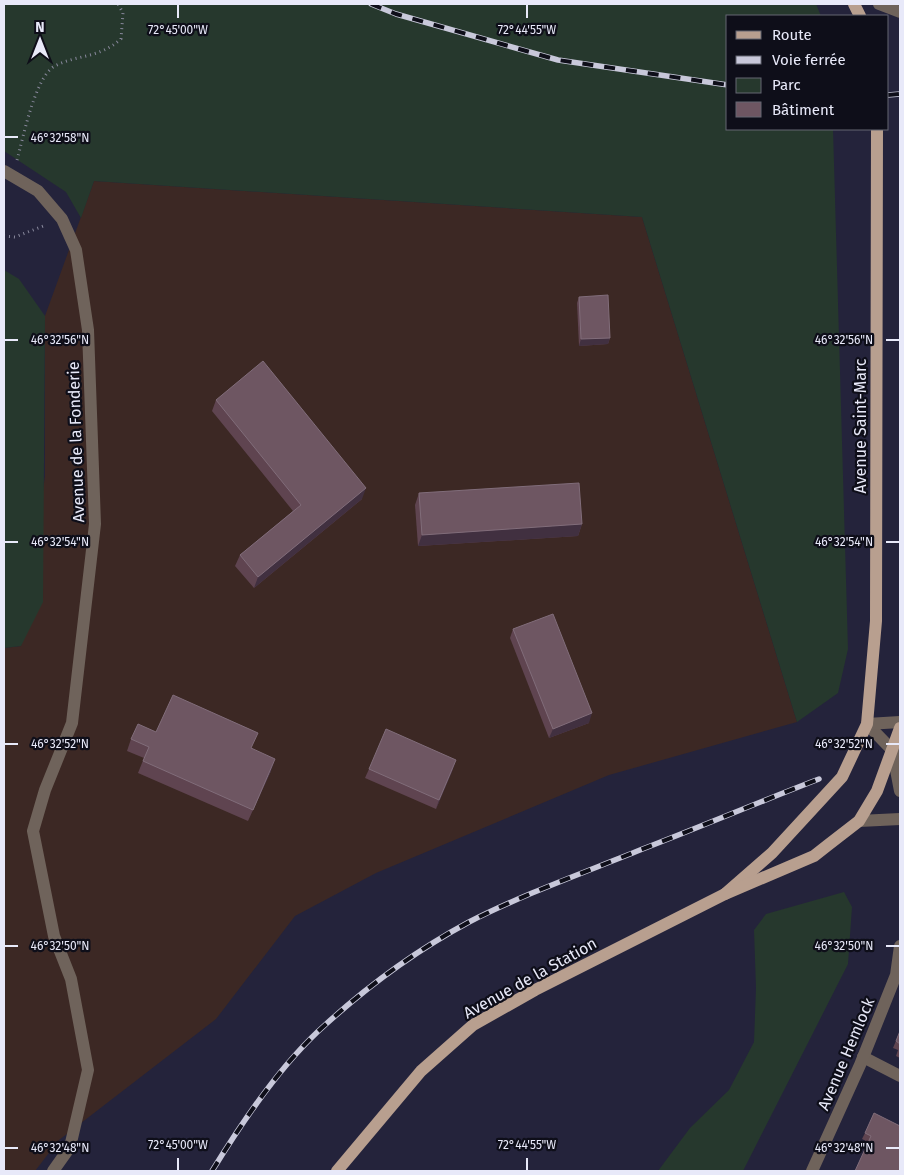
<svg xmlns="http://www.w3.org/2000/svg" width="904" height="1175" font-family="'Fira Sans',sans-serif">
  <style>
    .industrial { fill: #3c2824 }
    .green { fill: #26382d }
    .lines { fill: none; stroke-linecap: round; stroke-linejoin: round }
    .path { stroke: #88889c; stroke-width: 3; stroke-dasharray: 1 4; stroke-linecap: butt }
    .minor { stroke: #6f635b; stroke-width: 12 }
    .major { stroke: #b89f8f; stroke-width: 12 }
    .rail-casing { stroke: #c8c8da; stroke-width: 5.5 }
    .rail { stroke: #0e0e19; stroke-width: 4; stroke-dasharray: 11; stroke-linecap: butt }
    .wall { fill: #5f4450 }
    .shaded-wall { fill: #413040 }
    .building { fill: #6e5662; stroke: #816d7a }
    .ticks { fill: none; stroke: #e8e9f9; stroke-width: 2 }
    .labels { text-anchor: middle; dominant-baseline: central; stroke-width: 4.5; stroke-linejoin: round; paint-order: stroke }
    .street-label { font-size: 16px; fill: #e8e9f9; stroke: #0e0e19 }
    .ticks-label { font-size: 12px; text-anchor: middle; fill: #e8e9f9; stroke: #0e0e19; stroke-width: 4.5; stroke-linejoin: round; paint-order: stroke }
  </style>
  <rect width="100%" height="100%" fill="#24233b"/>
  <path class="industrial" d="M94 181 642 217 797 722 609 775 376 873 295 916 216 1019 59 1140 35 1171H4V648L21 646 45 476V316Z"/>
  <g class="green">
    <path d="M4 4H816L821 16H728V129H833L848 649 838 693 797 722 642 217 94 181 81 218 66 192 4 151Z"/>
    <path d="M4 270 19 279 45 316 43 602 21 646 4 648Z"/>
    <path d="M844 892 852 907 848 964 743 1171H658L690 1128 729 1090 754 1042 756 988 754 930 766 914Z"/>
  </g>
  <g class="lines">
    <g class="path">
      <path d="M17 160C23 139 35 76 55 66 78 54 98 59 121 39L123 13 118 4"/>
      <path d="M4 236 15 237 46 225"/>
    </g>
    <g class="minor">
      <path d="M879 4 900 12"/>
      <path d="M4 171 38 191 62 219 76 250 88 330 95 524 72 723 45 790 33 831 54 936 71 979 88 1070 70 1147 53 1171"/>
      <path d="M867 724 900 758"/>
      <path d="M867 724 900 722"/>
      <path d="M892 749 900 791"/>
      <path d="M859 821 900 819"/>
      <path d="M863 1057 900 1076"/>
      <path d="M812 1171 860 1065 896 975 900 946"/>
    </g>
    <g class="major">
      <path d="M854 4 860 16"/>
      <path d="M725 894 772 853 842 777 867 724 876 621 877 129"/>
      <path d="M337 1171 421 1071 473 1025 535 990 725 894 814 856 828 845 859 821 877 791 900 728"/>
    </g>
    <g class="rail-casing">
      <g id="rail">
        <path d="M371 4 396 14 558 60 728 85"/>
        <path d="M888 95 900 94"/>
        <path d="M212 1171C243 1121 281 1064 325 1025 369 985 417 950 469 922 524 894 583 873 640 850 700 827 759 802 819 779"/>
      </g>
    </g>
    <use href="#rail" class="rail"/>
  </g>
  <g class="wall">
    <path d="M579 297 610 338 608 344 579 346 577 303Z"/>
    <path d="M216 400 362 499 254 588 235 566 240 555 293 511 212 411Z"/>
    <path d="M419 493 582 524 578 536 418 546 415 505Z"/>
    <path d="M513 629 589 723 549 738 510 638Z"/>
    <path d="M156 732 252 748 271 771 248 821 138 773 144 758 127 751 131 739Z"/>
    <path d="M369 769H453L436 809 365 778Z"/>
    <path d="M900 1031V1058L896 1056 898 1050 893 1048Z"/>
    <path d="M900 1126 868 1142 862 1139 865 1133Z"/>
  </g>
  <g class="shaded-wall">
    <path d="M610 338 608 344 579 346 581 339Z"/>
    <path d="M366 488 362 499 254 588 258 577Z"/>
    <path d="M582 524 578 536 418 546 422 535Z"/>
    <path d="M592 713 589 723 549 738 553 729Z"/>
    <path d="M275 759 271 771 248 821 253 810Z"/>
    <path d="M456 760 453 769 436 809 439 800Z"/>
  </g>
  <g class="building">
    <path d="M608 295 610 338 581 339 579 297Z"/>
    <path d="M263 361 366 488 258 577 240 555 301 505 216 400Z"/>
    <path d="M579 483 582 524 422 535 419 493Z"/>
    <path d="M553 614 592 713 553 729 513 629Z"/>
    <path d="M173 695 258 733 251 748 275 759 253 810 143 761 149 747 131 739 138 724 156 732Z"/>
    <path d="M386 729 456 760 439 800 369 769Z"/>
    <path d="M900 1031V1044L896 1041Z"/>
    <path d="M874 1113 900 1126V1171H855L871 1136 865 1133Z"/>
  </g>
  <path class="ticks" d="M178 5V18M527 5V18M5 137H18M5 340H18M886 340H899M5 542H18M886 542H899M5 744H18M886 744H899M5 946H18M886 946H899M5 1148H18M886 1148H899M178 1158V1170M527 1158V1170"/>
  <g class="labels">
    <g class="street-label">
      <text transform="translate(860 426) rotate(-90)">Avenue Saint-Marc</text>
      <text transform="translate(76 442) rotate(-92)">Avenue de la Fonderie</text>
      <text transform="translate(530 978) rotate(-29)">Avenue de la Station</text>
      <text transform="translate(846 1054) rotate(-67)">Avenue Hemlock</text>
    </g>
  </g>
  <g class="ticks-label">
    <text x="178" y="34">72°45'00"W</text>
    <text x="527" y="34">72°44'55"W</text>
    <text x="60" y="142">46°32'58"N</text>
    <text x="60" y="344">46°32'56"N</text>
    <text x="844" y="344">46°32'56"N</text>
    <text x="60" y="546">46°32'54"N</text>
    <text x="844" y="546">46°32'54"N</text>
    <text x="60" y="748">46°32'52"N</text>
    <text x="844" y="748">46°32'52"N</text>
    <text x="60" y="950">46°32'50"N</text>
    <text x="844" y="950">46°32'50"N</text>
    <text x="178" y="1149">72°45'00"W</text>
    <text x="527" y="1149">72°44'55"W</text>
    <text x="60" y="1152">46°32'48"N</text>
    <text x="844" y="1152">46°32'48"N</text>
  </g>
  <rect width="904" height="1175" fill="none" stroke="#e8e9f9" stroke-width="10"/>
  <rect x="726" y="15" width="162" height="115" fill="#0e0e19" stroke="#656673"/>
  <rect x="736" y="31" width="25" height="8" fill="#b89f8f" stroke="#656673"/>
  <text x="772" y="40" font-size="15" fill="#e8e9f9">Route</text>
  <rect x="736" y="56" width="25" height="8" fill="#c8c8da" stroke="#656673"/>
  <text x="772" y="65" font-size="15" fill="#e8e9f9">Voie ferrée</text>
  <rect x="736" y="78" width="25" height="15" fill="#26382d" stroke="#656673"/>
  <text x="772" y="90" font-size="15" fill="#e8e9f9">Parc</text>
  <rect x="736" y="102" width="25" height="15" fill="#6e5662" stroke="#656673"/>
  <text x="772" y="115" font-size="15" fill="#e8e9f9">Bâtiment</text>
  <g transform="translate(40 40)" stroke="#0e0e19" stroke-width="4" paint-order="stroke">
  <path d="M0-4L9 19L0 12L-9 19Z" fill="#e8e9f9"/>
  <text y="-8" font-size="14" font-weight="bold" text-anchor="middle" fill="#e8e9f9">N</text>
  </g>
</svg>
